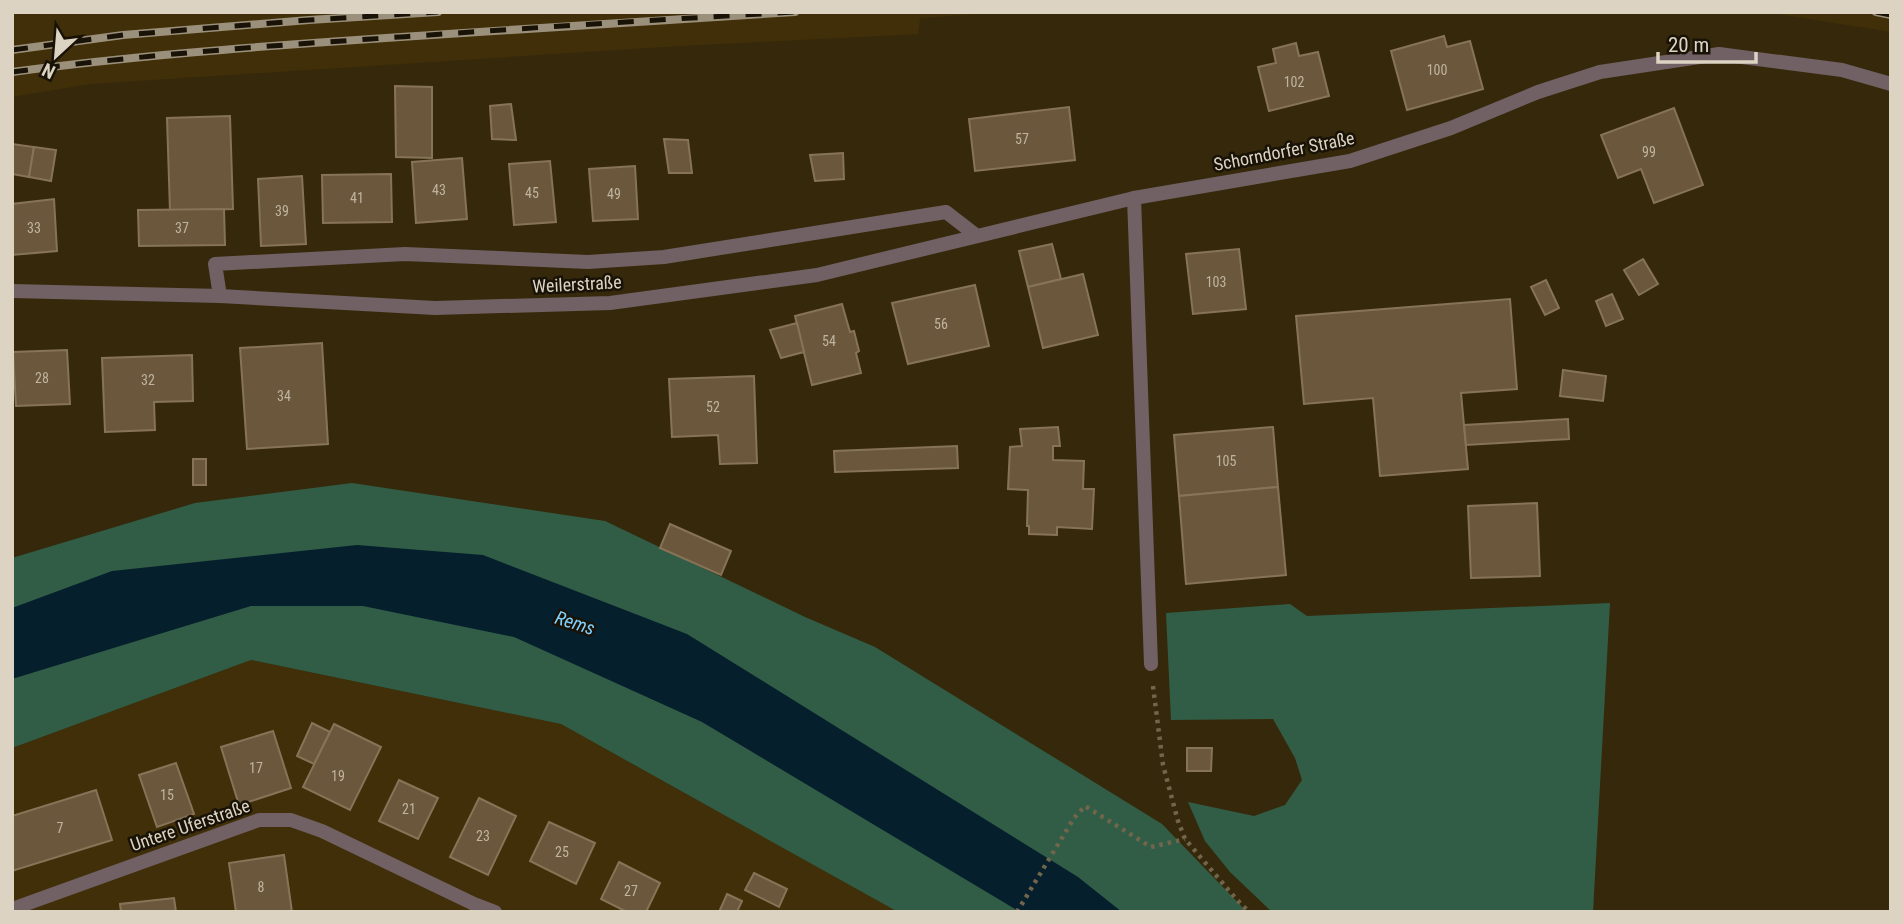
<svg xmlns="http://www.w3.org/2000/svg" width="1903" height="924" font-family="'Roboto Condensed',sans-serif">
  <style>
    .built { fill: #402f08 }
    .green { fill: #315d46 }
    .water { fill: #061f2c }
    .building { fill: #6b583c; stroke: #877357; stroke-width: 2 }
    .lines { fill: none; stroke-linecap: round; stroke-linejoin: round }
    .path { stroke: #71664c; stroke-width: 4.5; stroke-dasharray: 3.5 5; stroke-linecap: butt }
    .lane { stroke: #716164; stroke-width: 14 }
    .street { stroke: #716164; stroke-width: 14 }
    .rail-casing { stroke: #9b907b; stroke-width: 8 }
    .rail { stroke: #191307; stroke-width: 5; stroke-dasharray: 16; stroke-linecap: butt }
    .labels { text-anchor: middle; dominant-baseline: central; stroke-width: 5; stroke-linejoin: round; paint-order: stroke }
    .number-label { font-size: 14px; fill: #c0b4a1 }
    .street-label { font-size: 18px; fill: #dcd3c3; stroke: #191307 }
    .water-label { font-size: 19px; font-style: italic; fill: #7ed0fd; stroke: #191307 }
  </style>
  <rect width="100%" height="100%" fill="#36290b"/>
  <g class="built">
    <path d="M12 12H1008L920 18 918 34 663 47 91 84 12 97Z"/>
    <path d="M1763 12H1891V32L1778 14Z"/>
    <path d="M251 660 561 724 898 912H12V748Z"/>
  </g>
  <g class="green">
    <path d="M352 483 605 521 805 617 875 647 1162 824 1247 912H898L561 724 251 660 12 748V558L195 503Z"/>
    <path d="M1610 603 1593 912H1272L1230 872 1205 841 1188 802 1254 816 1285 805 1302 780 1295 758 1273 719 1171 720 1166 613 1290 604 1307 616Z"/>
  </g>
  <path class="water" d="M357 545 483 555 687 634 1078 877 1122 912H1020L702 722 514 637 363 606H251L12 679V608L112 571Z"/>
  <g class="building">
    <path d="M1444 36 1447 47 1470 41 1483 89 1407 110 1391 51Z"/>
    <path d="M1296 43 1299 56 1318 52 1329 96 1269 111 1258 67 1276 63 1273 49Z"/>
    <path d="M395 86 432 87V158L396 157Z"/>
    <path d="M511 104 516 140 492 139 490 106Z"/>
    <path d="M1069 107 1075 160 975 171 969 119Z"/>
    <path d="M1674 108 1703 185 1654 203 1641 169 1618 178 1601 135Z"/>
    <path d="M230 116 233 209 170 211 167 118Z"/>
    <path d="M664 139 688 140 692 173H669Z"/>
    <path d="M12 144 34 147 29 177 12 174Z"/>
    <path d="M34 147 56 150 51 181 29 177Z"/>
    <path d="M843 153 844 179 815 181 810 155Z"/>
    <path d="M462 158 467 219 416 223 412 162Z"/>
    <path d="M550 161 556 222 514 225 509 164Z"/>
    <path d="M635 166 638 219 593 221 589 169Z"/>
    <path d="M391 174 392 222 323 223 322 175Z"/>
    <path d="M302 176 306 244 261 246 258 179Z"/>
    <path d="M54 199 57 251 12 255V204Z"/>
    <path d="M224 209 225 245 139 246 138 210Z"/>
    <path d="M1052 244 1061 279 1028 287 1019 251Z"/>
    <path d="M1239 249 1246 309 1193 314 1186 254Z"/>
    <path d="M1643 259 1658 284 1639 295 1624 270Z"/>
    <path d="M1083 274 1098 335 1043 348 1028 287Z"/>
    <path d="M1546 280 1559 308 1545 315 1531 287Z"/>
    <path d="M975 285 989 346 908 364 892 303Z"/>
    <path d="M1612 294 1623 319 1606 326 1596 301Z"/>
    <path d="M1510 299 1517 389 1461 393 1468 469 1380 476 1373 398 1304 404 1296 316Z"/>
    <path d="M842 304 850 332 854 331 859 351 856 353 861 373 812 385 795 316Z"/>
    <path d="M797 323 804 352 781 358 770 330Z"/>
    <path d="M322 343 328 444 247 449 240 348Z"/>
    <path d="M67 350 70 404 16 406 13 352Z"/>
    <path d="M192 355 193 401 154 402 155 430 105 432 102 358Z"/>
    <path d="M1563 370 1606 376 1603 401 1560 396Z"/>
    <path d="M754 376 757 463 720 464 718 435 672 437 669 379Z"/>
    <path d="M1568 419 1569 439 1466 445 1464 425Z"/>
    <path d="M1058 427 1060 446H1053V460L1084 461 1083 489H1094L1092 529 1057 527V535L1029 534V526H1027L1028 490 1008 489 1010 447 1022 446 1020 429Z"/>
    <path d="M1273 427 1278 487 1179 496 1174 435Z"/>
    <path d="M957 446 958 468 835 472 834 451Z"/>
    <rect x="193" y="459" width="13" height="26"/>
    <path d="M1278 487 1286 575 1186 584 1179 496Z"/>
    <path d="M1537 503 1540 576 1471 578 1468 506Z"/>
    <path d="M670 524 731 551 721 575 660 548Z"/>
    <path d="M312 723 330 732 314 764 297 756Z"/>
    <path d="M334 724 381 747 350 810 303 787Z"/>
    <path d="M273 731 291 788 239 805 221 747Z"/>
    <path d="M1187 748H1212L1211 771H1187Z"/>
    <path d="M176 763 194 814 157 827 139 775Z"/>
    <path d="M399 780 438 798 418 839 379 821Z"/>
    <path d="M96 790 112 840 12 871V816Z"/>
    <path d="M479 798 516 816 488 875 450 857Z"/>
    <path d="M549 822 595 843 576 884 530 861Z"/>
    <path d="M284 855 292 912H236L229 863Z"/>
    <path d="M619 862 660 883 646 912H627L601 899Z"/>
    <path d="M754 873 787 889 779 907 745 890Z"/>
    <path d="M727 894 742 901 737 912H719Z"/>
    <path d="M174 898 176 912H121L120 904Z"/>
  </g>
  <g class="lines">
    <g class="path">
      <path d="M1153 686 1163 765 1178 821 1185 839 1237 900 1249 912"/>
      <path d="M1017 912 1074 818 1085 806 1151 847 1185 839"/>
    </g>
    <path class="lane" d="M220 296 215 264 405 254 588 262 664 257 946 212 977 236"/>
    <g class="street">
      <path d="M1134 198 1151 664"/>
      <path d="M12 291 220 296 435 308 610 303 817 275 1134 198 1350 161 1451 128 1538 92 1600 72 1719 54 1842 70 1891 84"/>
      <path d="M12 909 259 820H291L322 831 474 904 495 912"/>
    </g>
    <g class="rail-casing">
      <g id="rail">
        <path d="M1876 12 1891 15"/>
        <path d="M12 50 123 35 309 20 438 12"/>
        <path d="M12 72C132 56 251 47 371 39 512 29 653 20 795 12"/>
      </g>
    </g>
    <use href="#rail" class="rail"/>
  </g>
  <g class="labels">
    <g class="number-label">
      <text x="1437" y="70">100</text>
      <text x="1294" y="82">102</text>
      <text x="1022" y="139">57</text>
      <text x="1649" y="152">99</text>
      <text x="439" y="190">43</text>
      <text x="532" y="193">45</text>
      <text x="614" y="194">49</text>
      <text x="357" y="198">41</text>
      <text x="282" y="211">39</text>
      <text x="34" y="228">33</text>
      <text x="182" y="228">37</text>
      <text x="1216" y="282">103</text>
      <text x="941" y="324">56</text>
      <text x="829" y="341">54</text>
      <text x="42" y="378">28</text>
      <text x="148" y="380">32</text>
      <text x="284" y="396">34</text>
      <text x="713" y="407">52</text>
      <text x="1226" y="461">105</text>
      <text x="256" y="768">17</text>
      <text x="338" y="776">19</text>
      <text x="167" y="795">15</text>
      <text x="409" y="809">21</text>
      <text x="60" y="828">7</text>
      <text x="483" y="836">23</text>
      <text x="562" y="852">25</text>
      <text x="261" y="887">8</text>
      <text x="631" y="891">27</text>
    </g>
    <g class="street-label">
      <text transform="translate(1284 151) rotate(-11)">Schorndorfer Straße</text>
      <text transform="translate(577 284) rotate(-3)">Weilerstraße</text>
      <text transform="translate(190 825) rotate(-19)">Untere Uferstraße</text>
    </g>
    <g class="water-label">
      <text transform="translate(575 623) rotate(18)">Rems</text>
    </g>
  </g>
  <rect width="1903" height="924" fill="none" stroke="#dcd3c3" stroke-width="28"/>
  <g transform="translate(56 56) rotate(206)" stroke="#191307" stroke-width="5" paint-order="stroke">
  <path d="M0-5L12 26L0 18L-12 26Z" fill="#dcd3c3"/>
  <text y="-10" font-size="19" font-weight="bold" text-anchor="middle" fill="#dcd3c3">N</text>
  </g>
  <path d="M1658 52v10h98v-10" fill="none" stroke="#dcd3c3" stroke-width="3.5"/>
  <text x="1668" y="52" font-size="21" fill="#dcd3c3" stroke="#191307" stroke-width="5" paint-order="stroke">20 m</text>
</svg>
